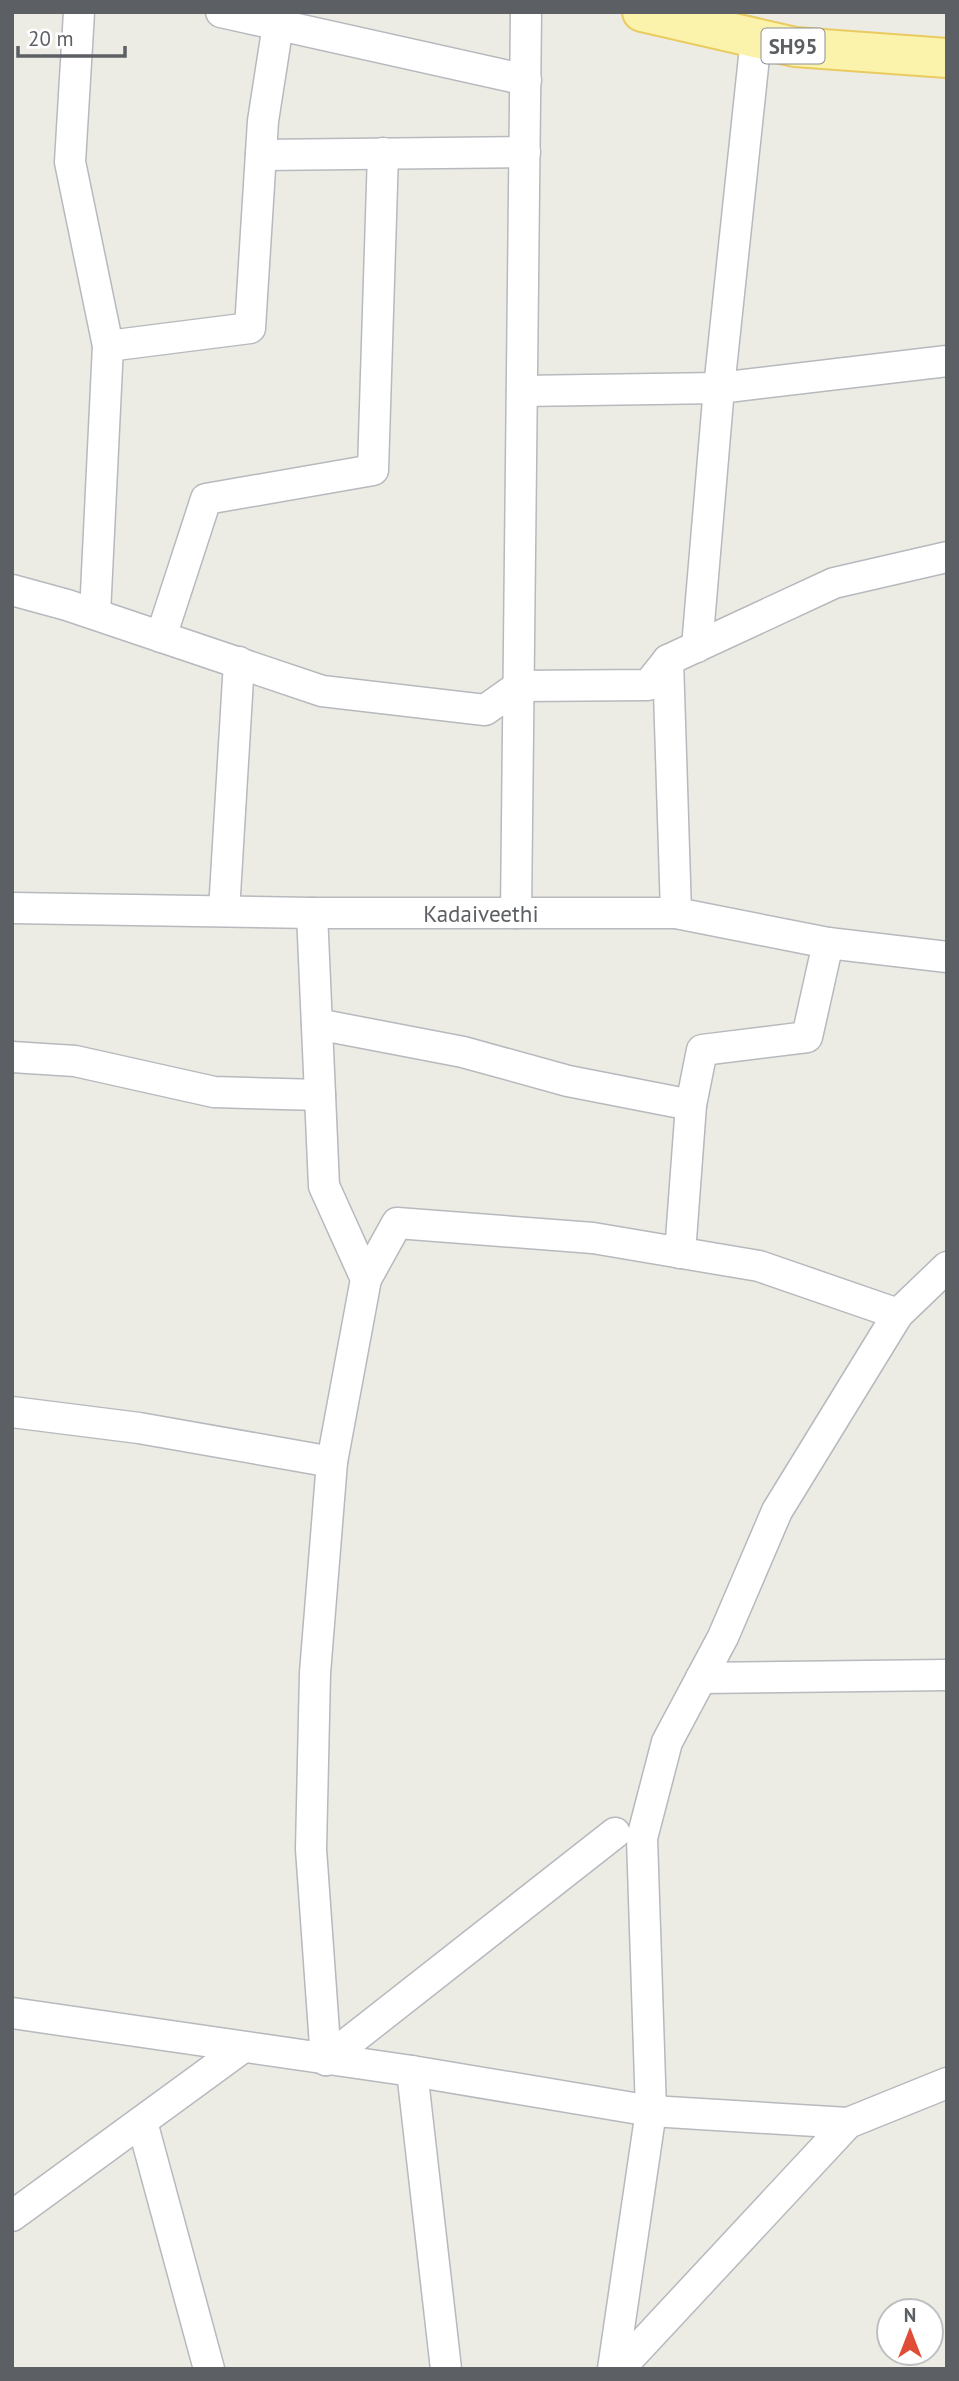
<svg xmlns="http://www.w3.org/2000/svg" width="959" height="2381" font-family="'PT Sans',sans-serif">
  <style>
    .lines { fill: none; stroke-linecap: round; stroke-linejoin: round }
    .minor-casing { stroke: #b6b9bd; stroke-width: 33 }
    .primary-casing { stroke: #eacb60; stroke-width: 42 }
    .minor { stroke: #fff; stroke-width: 30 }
    .primary { stroke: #fbf2ab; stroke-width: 38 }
    .labels { text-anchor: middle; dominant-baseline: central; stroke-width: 5; stroke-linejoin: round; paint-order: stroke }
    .shield { fill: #fff; stroke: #8d8f92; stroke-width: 2 }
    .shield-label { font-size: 21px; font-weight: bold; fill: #5c5f63 }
    .street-label { font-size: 23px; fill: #5c5f63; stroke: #fff }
  </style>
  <rect width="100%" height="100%" fill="#edece4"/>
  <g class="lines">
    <g class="minor-casing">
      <g id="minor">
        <path d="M79 12 70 162 108 346 95 614"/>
        <path d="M221 12 526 80"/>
        <path d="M261 155 525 152"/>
        <path d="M108 346 250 328 263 121 280 12"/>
        <path d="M522 391 719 388 947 361"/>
        <path d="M12 590 67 605 322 691 485 710 519 686 648 685 668 660 834 583 947 557"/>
        <path d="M161 637 206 499 373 470 383 153"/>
        <path d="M697 647 719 388 756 38"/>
        <path d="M668 660 676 913"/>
        <path id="s1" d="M12 908 312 913H676L828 943 947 957"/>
        <path d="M224 911 239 662"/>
        <path d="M312 913 324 1186 366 1279 332 1462 315 1673 311 1849 326 2060"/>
        <path d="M516 913 526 12"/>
        <path d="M317 1024 463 1052 568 1081 691 1105"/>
        <path d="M12 1057 75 1061 214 1092 320 1095"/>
        <path d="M680 1253 691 1105 702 1050 807 1037 828 943"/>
        <path d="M366 1279 397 1223 593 1238 759 1266 898 1314"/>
        <path d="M12 1412 139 1428 332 1462"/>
        <path d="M701 1678 947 1675"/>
        <path d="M12 2013 412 2071 651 2111 848 2123"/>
        <path d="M326 2060 615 1833"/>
        <path d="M412 2071 446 2369"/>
        <path d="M142 2122 209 2369"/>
        <path d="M12 2216 242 2048"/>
        <path d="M613 2369 651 2111 642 1838 667 1742 723 1637 777 1511 898 1314 947 1267"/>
        <path d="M619 2369 848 2123 947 2083"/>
      </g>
    </g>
    <g class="primary-casing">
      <path id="primary" d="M642 12 795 47 947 58"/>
    </g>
    <use href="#minor" class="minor"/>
    <use href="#primary" class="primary"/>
  </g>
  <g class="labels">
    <rect class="shield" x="761.5" y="28.5" width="63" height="35" rx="5"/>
    <g class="shield-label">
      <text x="793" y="46">SH95</text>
    </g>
    <g class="street-label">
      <text stroke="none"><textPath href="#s1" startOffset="469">Kadaiveethi</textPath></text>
    </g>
  </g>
  <rect width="959" height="2381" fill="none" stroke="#5c5f63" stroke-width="28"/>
  <g transform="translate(910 2332)"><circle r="33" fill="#ffffff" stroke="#bebfc1" stroke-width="2"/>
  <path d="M0-5L12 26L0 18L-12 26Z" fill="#e04d37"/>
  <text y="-10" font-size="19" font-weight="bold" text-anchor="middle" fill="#5c5f63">N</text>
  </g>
  <path d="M18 46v10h107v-10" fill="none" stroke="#5c5f63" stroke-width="3.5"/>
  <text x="28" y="46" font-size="21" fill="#5c5f63" stroke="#ffffff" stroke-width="5" paint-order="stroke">20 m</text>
</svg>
